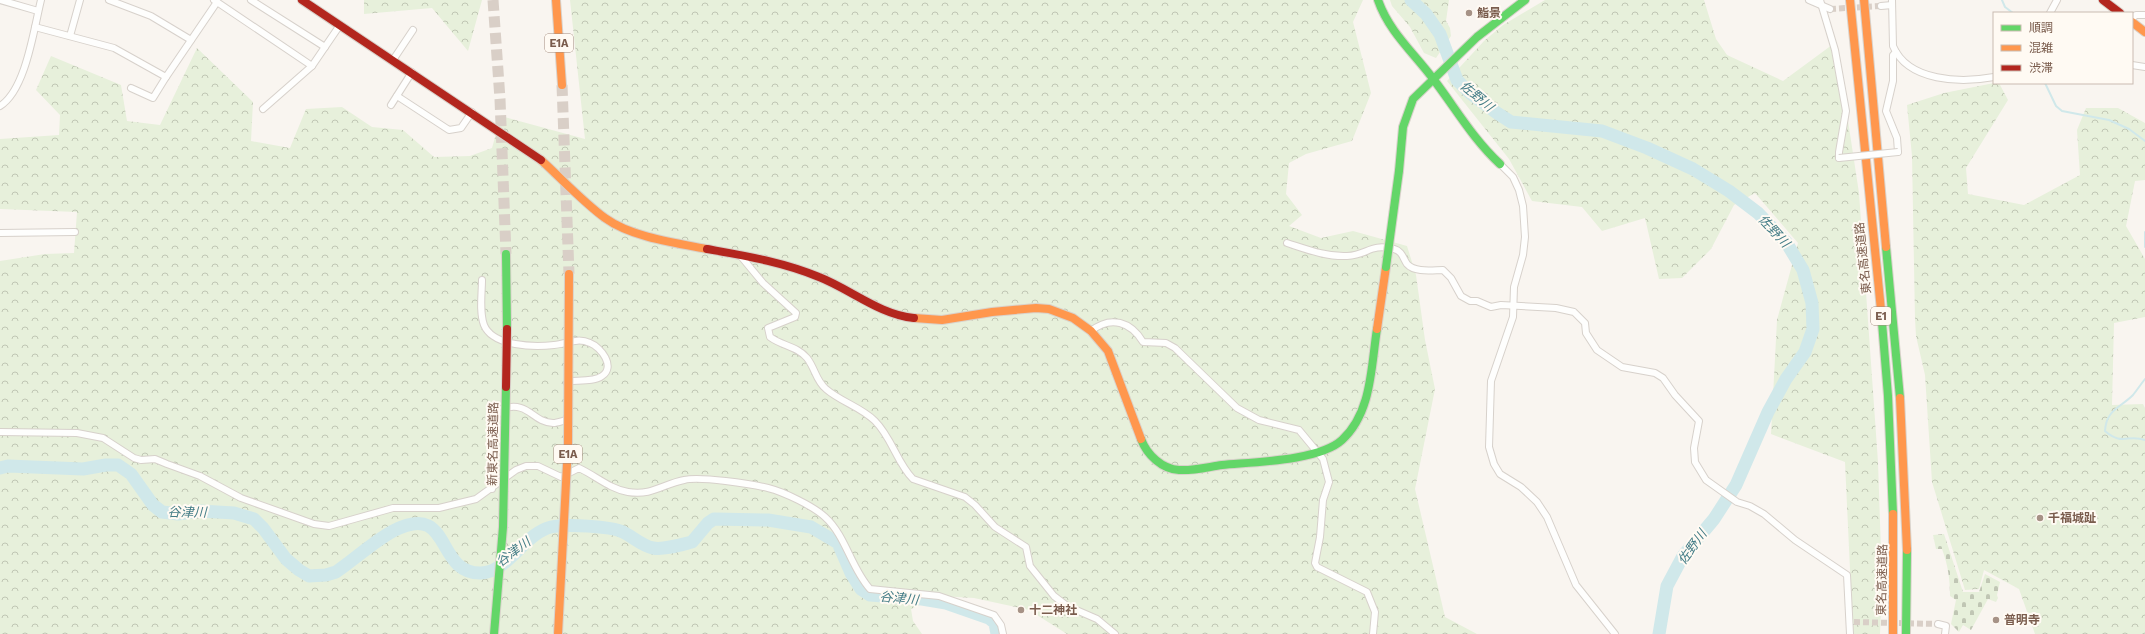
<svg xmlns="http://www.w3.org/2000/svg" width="2145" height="634" font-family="'Work Sans','Noto Sans JP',sans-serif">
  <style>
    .forest { fill: url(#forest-crowns) }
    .cemetery { fill: url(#cemetery-stones) }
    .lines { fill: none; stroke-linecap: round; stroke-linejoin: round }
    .stream { stroke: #d0e8ea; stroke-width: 2 }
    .river { stroke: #d0e8ea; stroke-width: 13 }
    .street-tunnel { stroke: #d9cfc7; stroke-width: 6; stroke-dasharray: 6 3; stroke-linecap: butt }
    .highway-tunnel { stroke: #d9cfc7; stroke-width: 11; stroke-dasharray: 11 5.5; stroke-linecap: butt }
    .street-casing { stroke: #d7d1cb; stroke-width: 8 }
    .fast-casing { stroke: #d9d2cb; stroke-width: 10 }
    .slow-casing { stroke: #d9d2cb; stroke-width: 10 }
    .jam-casing { stroke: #d9d2cb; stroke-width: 10 }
    .street { stroke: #fefefd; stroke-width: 6 }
    .fast { stroke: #63d668; stroke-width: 8 }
    .slow { stroke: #ff974d; stroke-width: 8 }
    .jam { stroke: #b3261e; stroke-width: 8 }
    .street-bridge-casing { stroke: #d7d1cb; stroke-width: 8; stroke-linecap: butt }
    .fast-bridge-casing { stroke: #d9d2cb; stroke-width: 10; stroke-linecap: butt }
    .slow-bridge-casing { stroke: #d9d2cb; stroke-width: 10; stroke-linecap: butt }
    .jam-bridge-casing { stroke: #d9d2cb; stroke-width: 10; stroke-linecap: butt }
    .street-bridge { stroke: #fefefd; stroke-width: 6 }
    .fast-bridge { stroke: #63d668; stroke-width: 8 }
    .slow-bridge { stroke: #ff974d; stroke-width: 8 }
    .jam-bridge { stroke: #b3261e; stroke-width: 8 }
    .poi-dot { fill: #a69286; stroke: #fffaf3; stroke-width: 1.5 }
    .labels { text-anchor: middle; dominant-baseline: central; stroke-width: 4; stroke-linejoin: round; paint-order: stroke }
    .shield { fill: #fffaf3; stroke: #a28b7f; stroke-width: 1 }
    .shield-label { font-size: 11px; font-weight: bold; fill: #7a5c4d }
    .poi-label { font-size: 12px; font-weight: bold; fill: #7a5c4d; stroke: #fffaf3; text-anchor: start }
    .street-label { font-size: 12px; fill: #7a5c4d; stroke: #fffaf3 }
    .water-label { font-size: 13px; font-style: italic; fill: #437c86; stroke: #fffaf3 }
  </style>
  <defs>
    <pattern id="forest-crowns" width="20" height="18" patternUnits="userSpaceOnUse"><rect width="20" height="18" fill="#e7f0db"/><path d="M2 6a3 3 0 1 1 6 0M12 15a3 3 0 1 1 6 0" fill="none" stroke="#c0c6b4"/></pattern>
    <pattern id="cemetery-stones" width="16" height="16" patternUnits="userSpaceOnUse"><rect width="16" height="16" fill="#e7f0db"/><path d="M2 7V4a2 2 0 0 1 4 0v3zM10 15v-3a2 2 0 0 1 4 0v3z" fill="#c0c6b4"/></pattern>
  </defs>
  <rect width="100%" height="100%" fill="#f9f5f0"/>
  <g class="forest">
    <path d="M364 0H482L468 51 432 8 364 14Z"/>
    <path d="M570 0H1363L1353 22 1371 93 1352 141 1306 154 1289 163 1286 194 1302 215 1289 226 1321 238 1353 231 1407 246 1416 275 1425 340 1435 389 1415 489 1445 617 1477 634H1067L1029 610 974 598 940 596 911 609 913 621 922 634H0V261L45 254 74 253 77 212 0 209V139L59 135 60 115 36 90 51 56 121 85 127 121 160 125 197 48 253 102 251 141 290 148 306 109 342 107 372 127 403 130 434 157 470 156 492 148 501 116 585 139Z"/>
    <path d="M1390 0H1449L1446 21 1450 28 1451 36 1436 58 1424 53 1410 27 1392 6Z"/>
    <path d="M1545 0H1704L1716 39 1727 55 1783 81 1836 42 1859 193 1878 462 1882 581 1880 634H1853L1845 462 1771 434 1777 320 1798 243 1755 193 1734 205 1711 249 1682 278 1659 279 1645 218 1602 231 1582 207 1532 201 1509 159 1447 81 1484 41 1503 25Z"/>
    <path d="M1994 83H1999L2008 100 1966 168 1968 194 2024 205 2080 175 2077 130 2086 108H2118L2145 123V180L2135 181 2126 226 2145 259V317L2114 323 2112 405 2143 404 2145 408V634H2035L2019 589 1984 570 1979 589 1965 590 1932 482 1925 375 1916 336 1915 319 1912 156 1907 105 1944 93Z"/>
  </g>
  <path class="cemetery" d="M1944 534 1963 592H1979L1985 574 2000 582 1997 595 1998 598 1996 602 1988 599 1971 630 1963 625 1959 632 1951 624 1956 600 1950 596C1950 579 1948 565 1942 549H1936L1933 535Z"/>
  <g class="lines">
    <g class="stream">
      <path d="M2002 0 2005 7 2013 13"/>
      <path d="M2045 83 2056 106 2062 111 2109 120 2129 129 2145 141"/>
      <path d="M2145 232V247"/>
      <path d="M2145 379C2141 384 2137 390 2133 395 2120 408 2106 410 2105 431 2122 446 2128 434 2145 440"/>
    </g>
    <g class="river">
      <path d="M1411 0 1426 14 1440 34 1457 80 1470 93 1497 113 1511 122 1602 131 1647 148 1693 169 1729 191 1758 213 1786 242 1803 270 1812 303 1813 329 1805 352 1786 379 1768 412 1736 485 1714 519 1683 556 1667 586 1659 634"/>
      <path d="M0 468 8 466 83 469 106 465H118L131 474 153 505 162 512 178 514 200 511 234 513 254 519 263 528 286 559 299 570 309 576 326 575 336 572C355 559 373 542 393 531 453 500 434 574 481 573 508 572 525 533 551 527 566 524 610 526 623 532 633 537 642 546 653 548 664 550 680 545 692 542L708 523 714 519 768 520 811 527 838 543 851 573 861 589 870 595 922 599 946 603 989 618 995 623 997 634"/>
    </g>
    <g class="street-tunnel">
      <path d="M1830 9 1881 6"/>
      <path d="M1854 622 1938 624"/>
    </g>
    <g class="highway-tunnel">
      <path d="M493 0 500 99 506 254"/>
      <path d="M562 85 569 274"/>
    </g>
    <g class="street-casing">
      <g id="street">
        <path d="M0 0 38 11"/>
        <path d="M109 0 151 16 191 40"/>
        <path d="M214 0 312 66"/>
        <path d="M251 0 325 47"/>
        <path d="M1809 0 1830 9"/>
        <path d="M1820 0 1835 50 1846 111 1839 152V158"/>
        <path d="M1892 0 1893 46C1908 82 1961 83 1994 77"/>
        <path d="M1881 6 1892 5"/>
        <path d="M2050 13 2057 0"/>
        <path d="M2132 18 2136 15H2145"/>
        <path d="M35 27 114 48 166 77 217 2"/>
        <path d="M70 36 80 0"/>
        <path d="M1896 52 1893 55V81L1886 111 1897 138 1898 152"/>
        <path d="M393 60 413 30"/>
        <path d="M2132 65 2145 67"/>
        <path d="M131 88 153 98 166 77"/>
        <path d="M397 96 449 130 461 128 472 112"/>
        <path d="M391 105 412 72"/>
        <path d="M0 106C26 90 34 28 41 0"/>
        <path d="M263 109 312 66 340 25"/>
        <path d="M1500 164 1513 177 1519 190 1523 206 1525 237 1523 255 1514 287 1513 317 1491 381 1489 447 1494 464 1500 474 1521 487 1537 502 1547 517 1576 585 1615 634"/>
        <path d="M0 233 75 232"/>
        <path d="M1287 243C1306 249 1326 257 1347 256 1368 255 1370 243 1394 249 1402 251 1403 258 1407 264 1415 273 1433 270 1443 270L1451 278 1461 296 1470 301H1477L1491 307 1501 305 1556 308 1574 312 1585 323 1586 333 1597 350 1622 367 1655 373 1663 378 1675 395 1699 421 1694 448 1695 462 1706 480 1737 502 1750 506 1764 514 1795 540 1847 575 1850 634"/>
        <path d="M739 254 763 283 796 313 795 317 768 328 770 337C782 346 797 346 807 358 815 368 816 381 826 389 841 402 861 407 875 421 892 438 897 463 913 479L965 497 975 505 995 527 1026 547 1030 566 1054 596 1067 606 1097 619 1115 634"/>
        <path d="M482 280C482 293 479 312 484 325 493 347 535 347 554 345 567 344 577 337 590 343 601 347 616 367 602 376 595 382 578 380 569 381L567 383"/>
        <path d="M1091 331C1111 315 1131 322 1143 342L1166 343 1175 348 1237 408 1259 420 1299 430 1323 459 1329 482 1323 500 1320 537 1315 563 1317 567 1367 592 1375 612 1373 634"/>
        <path d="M0 432 77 433 103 438 134 458 141 460 155 459 167 464 200 476 241 498 314 524 329 526 393 508H439L476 499 516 470 526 466H538L561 477 579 468C596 476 610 489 628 492 652 496 663 484 684 480 700 476 751 484 768 488 784 492 813 506 825 517 846 536 851 568 870 589L939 596 994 615 1001 625 1003 634"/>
        <path d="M492 489V424L501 409C530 400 531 422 553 423 557 423 562 421 566 420L567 417"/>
        <path d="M1938 624 1946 626 1945 634"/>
      </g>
    </g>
    <g class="fast-casing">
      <g id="fast">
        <path d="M1378 0C1389 32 1414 53 1434 80 1456 109 1473 139 1500 164"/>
        <path d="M1399 171 1403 127 1413 99 1477 37 1525 0"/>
        <path d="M1886 247 1900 398"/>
        <path d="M506 254 507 329"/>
        <path d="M1881 310 1888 396 1893 514"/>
        <path d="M1141 439C1147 455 1162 469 1179 470 1193 471 1208 467 1222 465 1253 462 1319 461 1342 440 1372 413 1371 366 1377 329"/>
        <path d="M1906 634 1907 550"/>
      </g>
    </g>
    <g class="slow-casing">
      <g id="slow">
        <path d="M556 0 562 85"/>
        <path d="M1850 0 1881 310"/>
        <path d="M1864 0 1886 247"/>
        <path d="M2132 22 2145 32"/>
        <path d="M541 160C562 179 582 201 605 218 631 237 675 243 707 249"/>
        <path d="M914 318 942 320 992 312 1036 308 1049 309 1073 318 1091 331 1108 351 1141 439"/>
        <path d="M1377 329 1386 267"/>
        <path d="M1900 398 1907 550"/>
        <path d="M1893 634V514"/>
      </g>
    </g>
    <g class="jam-casing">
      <g id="jam">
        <path d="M302 0 541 160"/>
        <path d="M2103 0 2120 13"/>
        <path d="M707 249C746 256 783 262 819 277 850 289 880 315 914 318"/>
      </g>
    </g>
    <use href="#street" class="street"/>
    <use href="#fast" class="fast"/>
    <use href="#slow" class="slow"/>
    <use href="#jam" class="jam"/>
    <g class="street-bridge-casing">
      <path id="street-bridge" d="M1839 158 1898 152"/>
    </g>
    <g class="fast-bridge-casing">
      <g id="fast-bridge">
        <path d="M1386 267 1399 171"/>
        <path d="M494 634 503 527 506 387"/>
      </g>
    </g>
    <g class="slow-bridge-casing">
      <path id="slow-bridge" d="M558 634 568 445 569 274"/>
    </g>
    <g class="jam-bridge-casing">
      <path id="jam-bridge" d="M506 387 507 329"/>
    </g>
    <use href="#street-bridge" class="street-bridge"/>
    <use href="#fast-bridge" class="fast-bridge"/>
    <use href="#slow-bridge" class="slow-bridge"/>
    <use href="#jam-bridge" class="jam-bridge"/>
  </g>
  <g class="poi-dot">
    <circle cx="1469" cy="13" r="4"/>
    <circle cx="2040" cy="518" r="4"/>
    <circle cx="1021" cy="610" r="4"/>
    <circle cx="1996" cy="620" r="4"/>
  </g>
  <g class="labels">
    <g class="shield">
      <rect x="545" y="34" width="28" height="18" rx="3"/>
      <rect x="1871" y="307" width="20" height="18" rx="3"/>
      <rect x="554" y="445" width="28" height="18" rx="3"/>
    </g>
    <g class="shield-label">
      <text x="559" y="43">E1A</text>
      <text x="1881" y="316">E1</text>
      <text x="568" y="454">E1A</text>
    </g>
    <g class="poi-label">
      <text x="1477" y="13">鮨景</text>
      <text x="2048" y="518">千福城趾</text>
      <text x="1029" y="610">十二神社</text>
      <text x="2004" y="620">普明寺</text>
    </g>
    <g class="street-label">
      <text transform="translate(1863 258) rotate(-96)">東名高速道路</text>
      <text transform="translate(493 444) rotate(-89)">新東名高速道路</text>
      <text transform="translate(1882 580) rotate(-89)">東名高速道路</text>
    </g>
    <g class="water-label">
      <text transform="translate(1477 96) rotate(40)">佐野川</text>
      <text transform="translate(1774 231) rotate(47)">佐野川</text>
      <text transform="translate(187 512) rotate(1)">谷津川</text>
      <text transform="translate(1692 547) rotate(-54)">佐野川</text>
      <text transform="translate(513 552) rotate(-37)">谷津川</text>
      <text transform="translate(899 598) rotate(6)">谷津川</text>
    </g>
  </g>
  <rect x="1993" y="12" width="140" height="72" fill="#fffaf3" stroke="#cabbb1"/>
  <rect x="2001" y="25" width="20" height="6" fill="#63d668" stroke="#cabbb1"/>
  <text x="2029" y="32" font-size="12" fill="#7a5c4d">順調</text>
  <rect x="2001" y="45" width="20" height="6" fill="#ff974d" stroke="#cabbb1"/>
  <text x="2029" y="52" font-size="12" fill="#7a5c4d">混雑</text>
  <rect x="2001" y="65" width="20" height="6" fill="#b3261e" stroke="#cabbb1"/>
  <text x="2029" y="72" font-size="12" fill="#7a5c4d">渋滞</text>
</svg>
